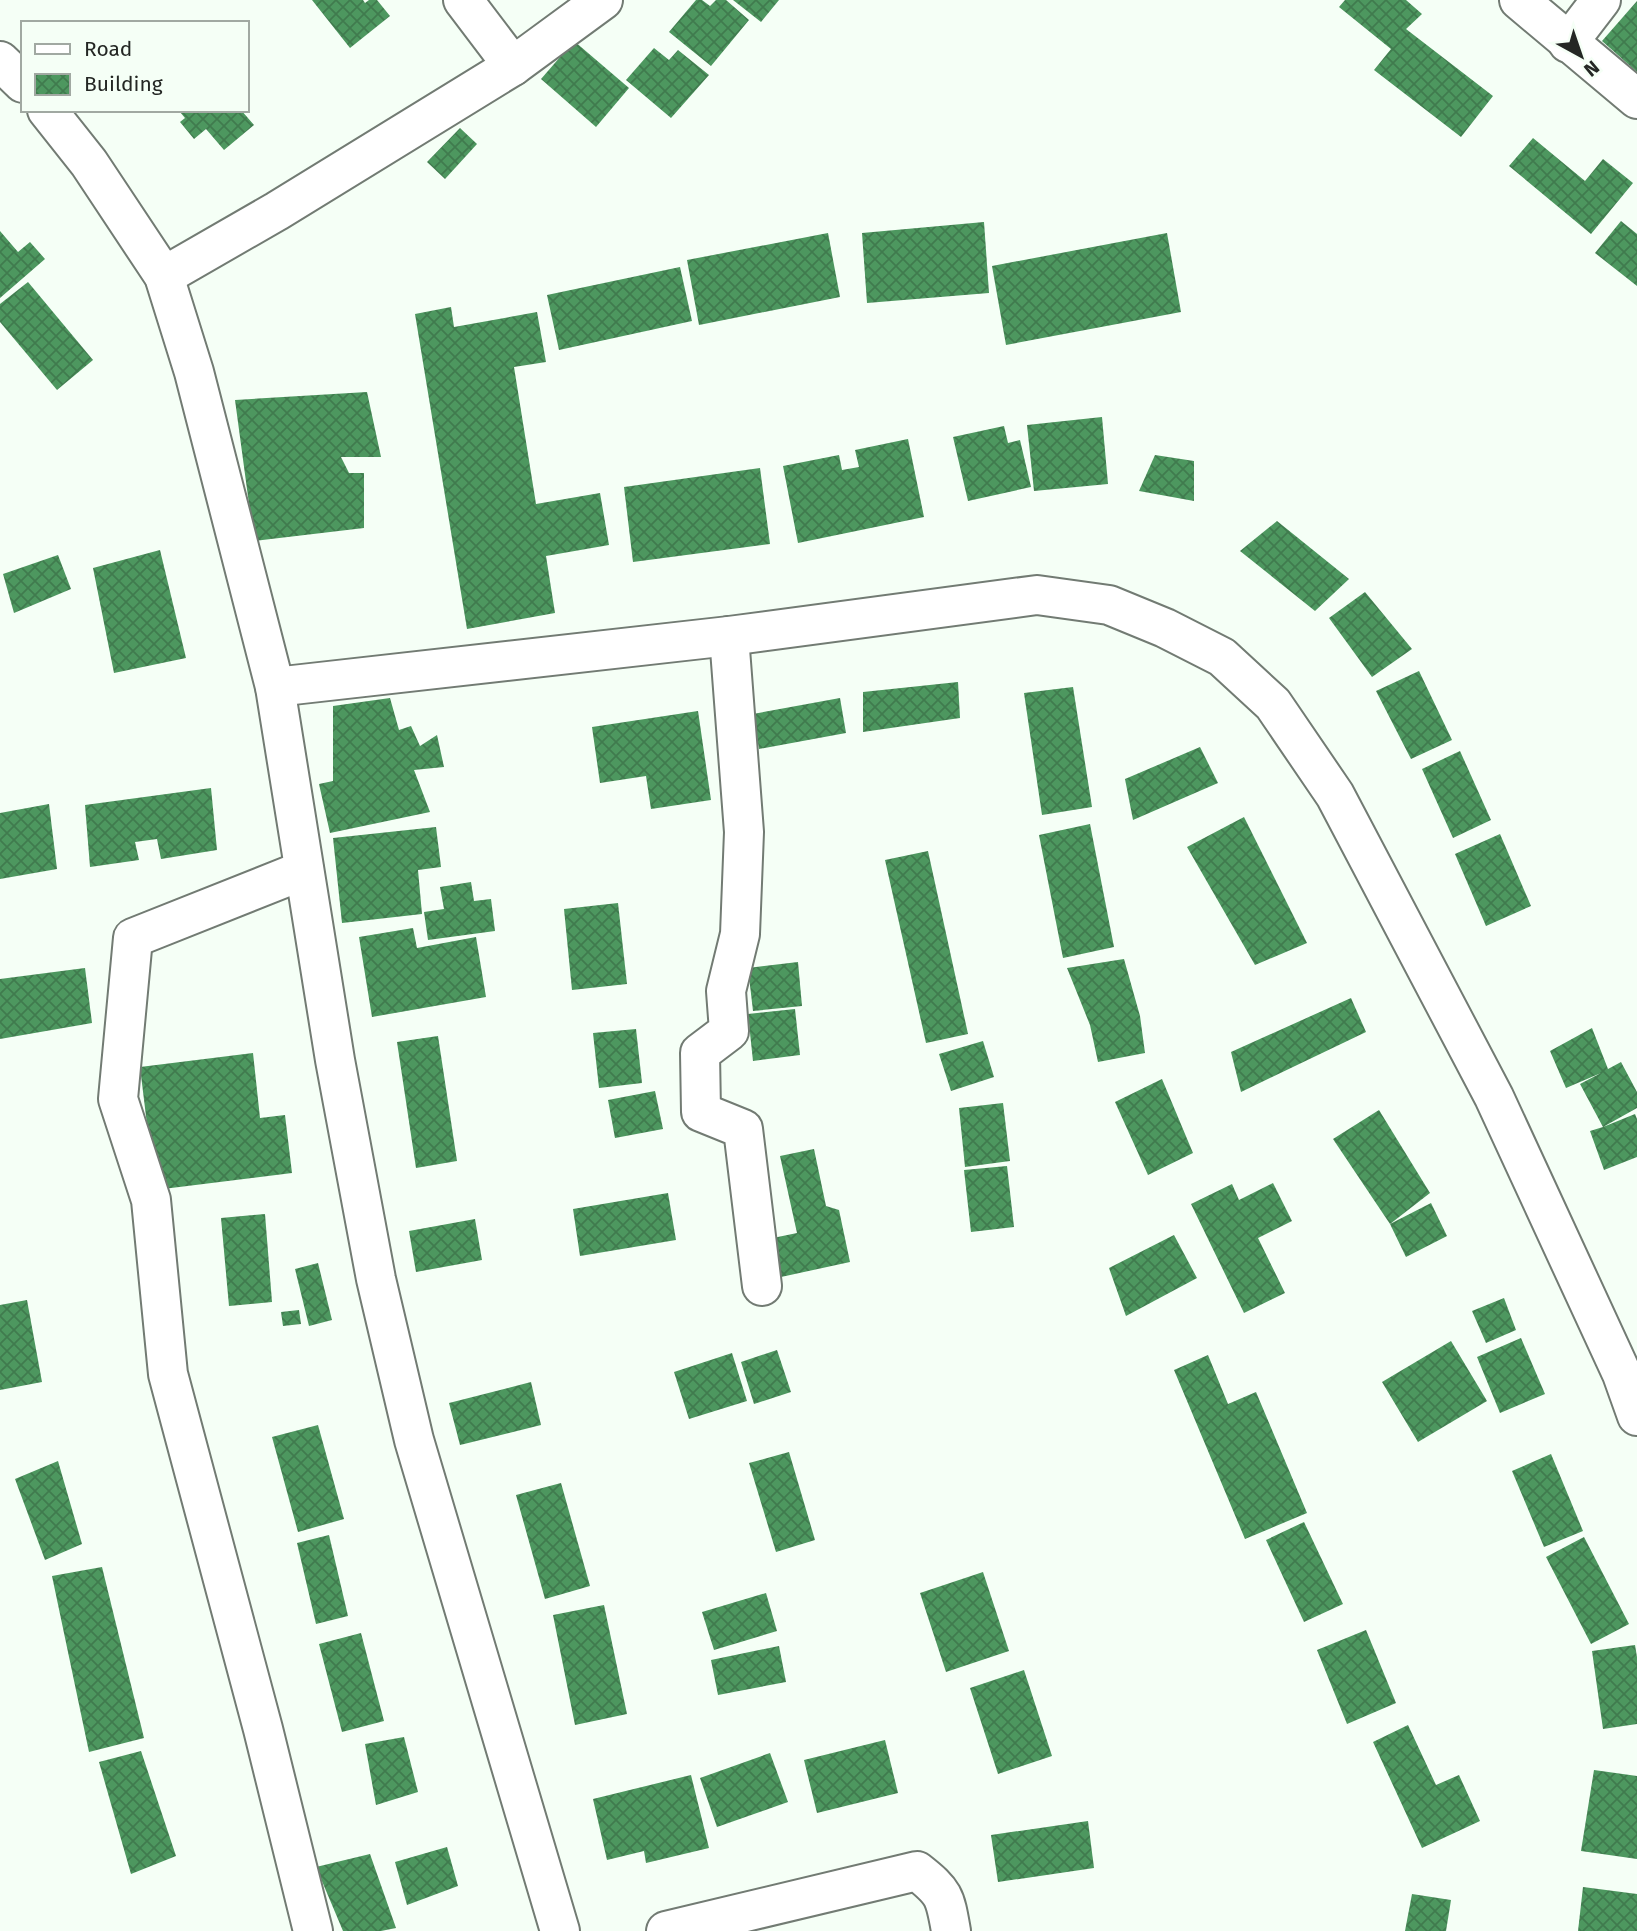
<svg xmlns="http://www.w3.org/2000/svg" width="1637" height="1931" font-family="'Fira Sans',sans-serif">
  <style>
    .building { fill: url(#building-cross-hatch) }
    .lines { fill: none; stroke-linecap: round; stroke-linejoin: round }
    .minor-casing { stroke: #727b73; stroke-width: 42 }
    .minor { stroke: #fff; stroke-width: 38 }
  </style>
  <defs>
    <pattern id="building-cross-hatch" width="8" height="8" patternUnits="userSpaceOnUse" patternTransform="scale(1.75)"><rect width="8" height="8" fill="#4d975f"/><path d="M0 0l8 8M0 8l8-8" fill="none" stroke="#407b4e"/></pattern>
  </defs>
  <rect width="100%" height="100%" fill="#f5fff6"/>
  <g class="building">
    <path d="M312 0H363L365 3 369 0H377L390 16 350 48Z"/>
    <path d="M696 0H702L710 6 716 0H726L749 20 711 66 669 32Z"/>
    <path d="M733 0H779L761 22Z"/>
    <path d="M1345 0H1406L1422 14 1406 29 1493 96 1461 137 1374 70 1391 49 1339 7Z"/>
    <path d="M1637 1V72L1602 41Z"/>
    <path d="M574 41 629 88 596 127 541 79Z"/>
    <path d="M654 48 669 60 678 50 709 75 671 118 626 80Z"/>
    <path d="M182 110H241L254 125 224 150 206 129 194 139 180 122 185 118 180 112Z"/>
    <path d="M460 128 477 144 445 179 427 162Z"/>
    <path d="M1533 138 1585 181 1603 159 1633 183 1591 234 1509 166Z"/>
    <path d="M1621 221 1637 234V286L1595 253Z"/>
    <path d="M984 222 989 293 867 303 862 233Z"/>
    <path d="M0 231 18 252 30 242 45 259 0 298Z"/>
    <path d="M828 233 840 297 699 325 687 260Z"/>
    <path d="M1167 233 1181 312 1006 345 992 266Z"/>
    <path d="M680 267 692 321 559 350 547 295Z"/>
    <path d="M28 282 93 360 57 390 0 322V304Z"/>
    <path d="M451 307 454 327 537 312 546 362 514 367 536 504 600 493 609 545 546 556 555 613 467 629 415 314Z"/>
    <path d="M367 392 381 457H341L349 473H364V528L254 541 235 400Z"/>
    <path d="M1102 417 1108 484 1034 491 1027 425Z"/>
    <path d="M1004 426 1008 443 1020 440 1031 487 968 501 953 437Z"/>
    <path d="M908 439 924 517 798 543 783 466 839 455 842 470 859 467 855 450Z"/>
    <path d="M1155 455 1194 461V501L1139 491Z"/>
    <path d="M760 468 770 544 633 562 624 487Z"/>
    <path d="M1277 521 1349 579 1315 611 1240 551Z"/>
    <path d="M160 550 186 658 114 673 93 568Z"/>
    <path d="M58 555 71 589 14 613 3 574Z"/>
    <path d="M1365 592 1412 649 1372 677 1329 618Z"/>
    <path d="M1419 671 1452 740 1411 759 1376 691Z"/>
    <path d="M958 682 960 718 863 732V692Z"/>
    <path d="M1073 687 1092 807 1042 815 1024 693Z"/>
    <path d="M390 698 399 730 411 726 420 746 437 735 444 767 414 770 430 812 330 833 319 784 333 781V706Z"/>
    <path d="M840 698 846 733 759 749 753 714Z"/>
    <path d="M698 711 711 800 651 809 646 776 600 783 592 727Z"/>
    <path d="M1200 747 1218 783 1133 820 1125 779Z"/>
    <path d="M1460 751 1491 820 1453 838 1422 769Z"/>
    <path d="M211 788 217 850 161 859 157 839 135 842 139 860 90 867 85 805Z"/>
    <path d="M49 804 57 869 0 879V813Z"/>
    <path d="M1244 817 1307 943 1255 965 1187 847Z"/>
    <path d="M1090 824 1114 947 1063 958 1039 835Z"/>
    <path d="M436 827 441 867 418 870 422 914 342 923 333 838Z"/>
    <path d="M1500 834 1531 906 1486 926 1455 854Z"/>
    <path d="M928 851 968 1034 926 1043 885 860Z"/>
    <path d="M471 882 474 901 491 899 495 931 428 940 424 912 444 909 440 887Z"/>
    <path d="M618 903 627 984 572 990 564 909Z"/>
    <path d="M413 928 417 948 476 937 486 997 372 1017 359 937Z"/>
    <path d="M1124 959 1140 1016 1145 1053 1098 1062 1090 1025 1067 968Z"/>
    <path d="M798 962 802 1006 753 1011 748 968Z"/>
    <path d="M85 968 92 1023 0 1039V979Z"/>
    <path d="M1351 998 1366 1032 1241 1092 1231 1052Z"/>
    <path d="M795 1009 800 1055 753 1061 748 1014Z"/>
    <path d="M1592 1028 1608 1069 1621 1062 1637 1092V1108L1603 1127 1635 1114 1637 1119V1157L1604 1170 1590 1131 1603 1127 1580 1084 1601 1073 1566 1088 1550 1051Z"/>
    <path d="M636 1029 642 1083 599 1088 593 1033Z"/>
    <path d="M438 1036 457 1161 416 1168 397 1042Z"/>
    <path d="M983 1041 994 1077 951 1091 939 1054Z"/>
    <path d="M253 1053 260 1118 285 1115 292 1173 155 1190 140 1067Z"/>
    <path d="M1162 1079 1193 1153 1148 1175 1115 1102Z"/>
    <path d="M655 1091 663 1129 615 1138 608 1100Z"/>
    <path d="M1003 1103 1010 1161 965 1167 959 1108Z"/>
    <path d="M1379 1110 1430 1193 1390 1224 1333 1139Z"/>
    <path d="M814 1149 826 1206 839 1210 850 1262 781 1277 773 1238 797 1233 780 1156Z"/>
    <path d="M1007 1166 1014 1227 971 1232 964 1170Z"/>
    <path d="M1273 1183 1292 1221 1258 1238 1285 1293 1244 1313 1191 1204 1232 1184 1239 1200Z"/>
    <path d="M668 1193 676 1240 580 1256 573 1209Z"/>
    <path d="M1431 1203 1447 1236 1406 1257 1390 1224Z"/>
    <path d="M265 1214 272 1302 229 1306 221 1218Z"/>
    <path d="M475 1219 482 1260 416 1272 409 1231Z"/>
    <path d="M1174 1235 1197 1278 1126 1316 1109 1268Z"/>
    <path d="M318 1263 332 1320 309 1326 295 1269Z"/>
    <path d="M1504 1298 1516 1330 1486 1343 1472 1311Z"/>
    <path d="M27 1300 42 1382 0 1390V1305Z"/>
    <path d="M299 1310 301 1324 283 1326 281 1312Z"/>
    <path d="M1521 1338 1545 1394 1500 1413 1477 1357Z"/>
    <path d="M1451 1341 1487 1401 1418 1442 1382 1382Z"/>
    <path d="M777 1350 791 1392 754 1404 741 1362Z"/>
    <path d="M732 1353 747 1401 689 1419 674 1372Z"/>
    <path d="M1208 1355 1228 1404 1256 1392 1307 1513 1245 1539 1174 1370Z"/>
    <path d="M531 1382 541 1425 460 1445 449 1403Z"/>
    <path d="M318 1425 344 1519 298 1532 272 1437Z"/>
    <path d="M789 1452 815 1540 776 1552 749 1463Z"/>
    <path d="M1551 1454 1583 1531 1544 1547 1512 1471Z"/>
    <path d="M58 1461 82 1544 45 1560 15 1479Z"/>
    <path d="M561 1483 590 1586 545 1599 516 1495Z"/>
    <path d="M1304 1522 1343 1604 1304 1622 1266 1540Z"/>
    <path d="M329 1535 348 1616 316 1624 297 1543Z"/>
    <path d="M1584 1537 1629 1624 1591 1644 1546 1557Z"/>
    <path d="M102 1567 144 1738 89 1752 52 1576Z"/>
    <path d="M983 1572 1009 1651 946 1672 920 1593Z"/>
    <path d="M766 1593 777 1631 714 1650 702 1612Z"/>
    <path d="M604 1605 627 1714 575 1725 553 1615Z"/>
    <path d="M1366 1630 1396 1703 1347 1724 1317 1650Z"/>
    <path d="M361 1633 384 1721 342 1732 319 1644Z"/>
    <path d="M1635 1645 1637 1657V1724L1603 1729 1592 1651Z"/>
    <path d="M779 1646 786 1682 718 1695 711 1660Z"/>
    <path d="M1024 1670 1052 1756 998 1774 970 1688Z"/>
    <path d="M1408 1725 1436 1785 1459 1775 1480 1821 1422 1848 1373 1742Z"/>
    <path d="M404 1737 418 1792 376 1805 365 1744Z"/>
    <path d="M885 1740 898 1793 817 1813 804 1760Z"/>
    <path d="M141 1751 176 1856 131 1874 99 1762Z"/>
    <path d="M770 1753 788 1802 717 1827 700 1778Z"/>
    <path d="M1594 1770 1637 1776V1859L1581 1851Z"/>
    <path d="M691 1775 709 1848 646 1863 644 1851 607 1860 593 1799Z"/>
    <path d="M1088 1821 1094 1868 998 1882 991 1835Z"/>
    <path d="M447 1847 458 1886 407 1905 395 1862Z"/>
    <path d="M370 1854 396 1928 381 1931H343L316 1867Z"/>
    <path d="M1583 1887 1637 1894V1931H1578Z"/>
    <path d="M1412 1894 1451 1900 1446 1931H1405Z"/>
  </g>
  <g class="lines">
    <g class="minor-casing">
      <g id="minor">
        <path d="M463 0 513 66"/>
        <path d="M1519 0 1637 99"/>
        <path d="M1568 43 1601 0"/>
        <path d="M0 61 23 83"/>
        <path d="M47 110 89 163 164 276 194 372 275 687 335 1060 376 1279 414 1440 560 1931"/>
        <path d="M164 276 277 211 513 66 603 0"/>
        <path d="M729 636 744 832 740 934 726 991 729 1031 700 1053 701 1112 743 1129 762 1286"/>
        <path d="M275 687 729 636 1037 595 1109 605 1165 628 1222 657 1273 704 1335 795 1494 1097 1622 1374 1637 1416"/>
        <path d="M304 870 133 938 118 1099 151 1200 168 1374 263 1729 313 1931"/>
        <path d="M666 1931 917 1871C945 1893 945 1897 951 1931"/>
      </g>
    </g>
    <use href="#minor" class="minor"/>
  </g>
  <rect x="21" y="21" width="228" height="91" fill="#f5fff6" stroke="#a1a9a2" stroke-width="2"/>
  <rect x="35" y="44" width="35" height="10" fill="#ffffff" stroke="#a1a9a2" stroke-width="2"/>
  <text x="84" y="56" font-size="21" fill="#242724">Road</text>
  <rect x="35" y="74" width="35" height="21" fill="url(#building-cross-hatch)" stroke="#a1a9a2" stroke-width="2"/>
  <text x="84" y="91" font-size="21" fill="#242724">Building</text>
  <g transform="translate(1581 56) rotate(140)" stroke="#f5fff6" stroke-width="5" paint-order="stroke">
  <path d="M0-5L12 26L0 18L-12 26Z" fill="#242724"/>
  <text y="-10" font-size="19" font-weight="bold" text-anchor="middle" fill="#242724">N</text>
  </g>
</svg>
